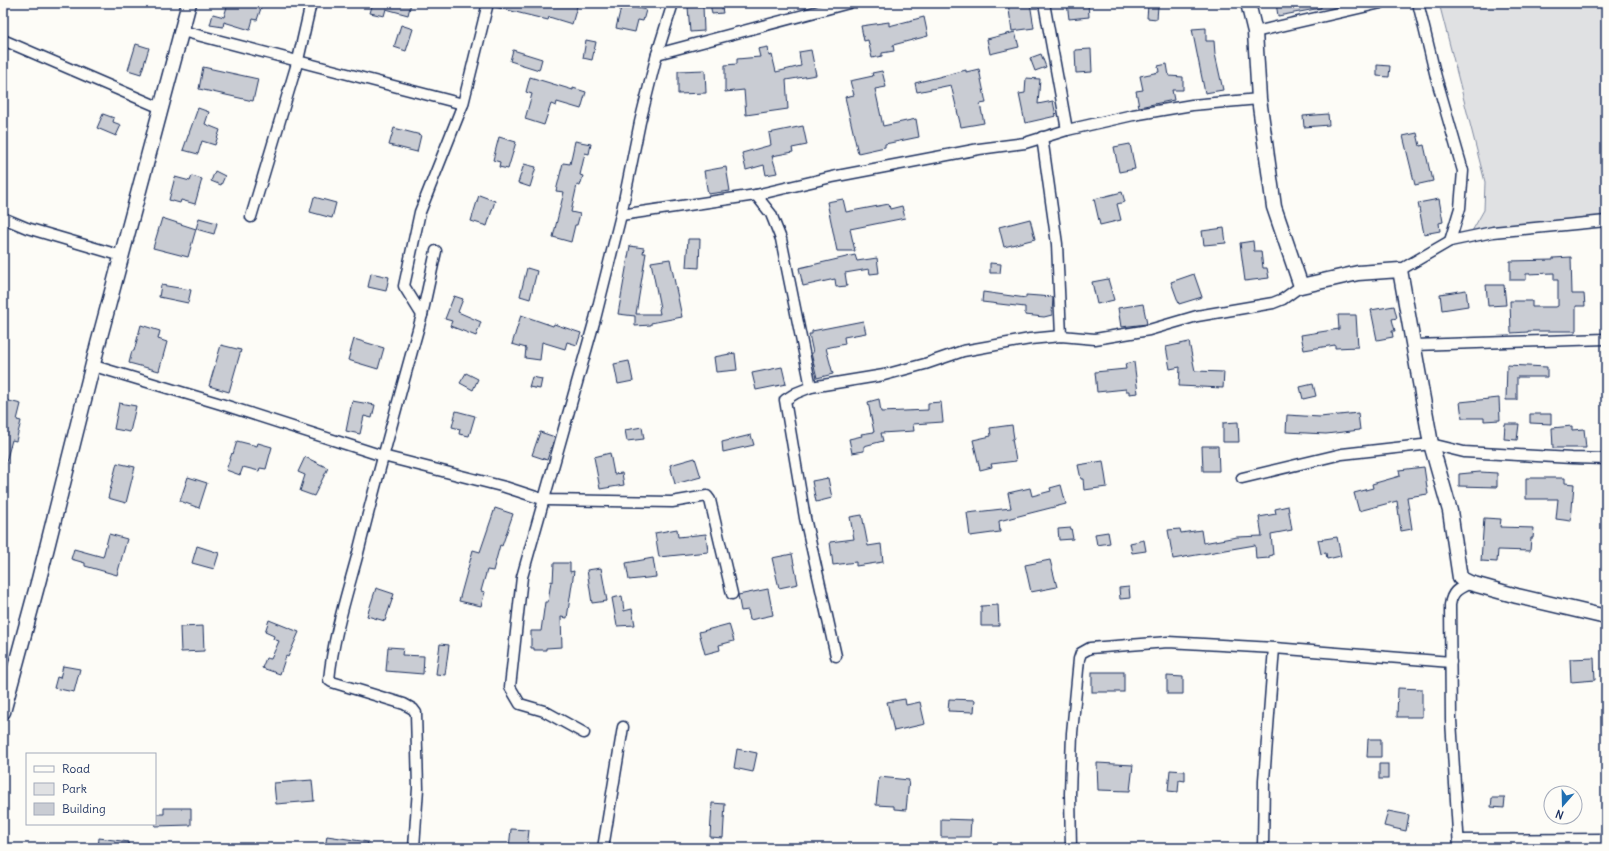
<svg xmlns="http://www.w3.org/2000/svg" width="1609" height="851" font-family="Delius,sans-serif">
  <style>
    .green { fill: #e0e1e3; stroke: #7e88a0 }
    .building { fill: #c9ccd3; stroke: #1b2f5e }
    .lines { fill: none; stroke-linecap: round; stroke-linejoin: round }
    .minor-casing { stroke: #1b2f5e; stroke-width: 13 }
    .secondary-casing { stroke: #1b2f5e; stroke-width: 17 }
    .minor { stroke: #fdfcf7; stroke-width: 10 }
    .secondary { stroke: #fdfcf7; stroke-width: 14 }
  </style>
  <rect width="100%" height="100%" fill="#fdfcf7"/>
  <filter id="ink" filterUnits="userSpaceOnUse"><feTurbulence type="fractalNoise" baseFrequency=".025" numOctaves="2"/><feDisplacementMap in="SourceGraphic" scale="8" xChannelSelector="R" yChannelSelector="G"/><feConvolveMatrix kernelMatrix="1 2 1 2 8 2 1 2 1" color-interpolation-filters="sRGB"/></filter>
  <g filter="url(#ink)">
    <path class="green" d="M1439 3H1606V217L1471 233 1484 210 1485 182Z"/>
    <g class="building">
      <path d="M228 3H259L258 7 261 8 257 20 253 19 250 30 224 22 223 27 210 25 213 14 224 17Z"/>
      <path d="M373 3H411L408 15 386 9 384 16 370 13Z"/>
      <path d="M496 3H578L572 24 549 17 548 20 495 7Z"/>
      <path d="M622 3H634L633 7 646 10 643 21 638 20 635 32 616 28Z"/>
      <path d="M710 3H721L723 13 712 14Z"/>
      <path d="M1008 3H1030L1034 28 1012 31Z"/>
      <path d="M1067 3H1088L1089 17 1069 19Z"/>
      <path d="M1276 3H1321V8L1278 16Z"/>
      <path d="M1148 5 1158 6 1157 19 1147 18Z"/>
      <path d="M703 6 704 31 690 32 688 7Z"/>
      <path d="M924 17 928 36 893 45 894 51 882 53V56L872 58 868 40 864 41 861 26 889 22V26Z"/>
      <path d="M401 25 413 29 406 51 394 47Z"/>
      <path d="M1206 28V41H1214L1215 54 1223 90 1205 93 1192 29Z"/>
      <path d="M1015 32 1019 47 990 54 987 39Z"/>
      <path d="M586 40 596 42 592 60 583 58Z"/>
      <path d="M136 44 149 48 141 74 128 70Z"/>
      <path d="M768 47 769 56 772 55 776 72 801 66 799 52 811 50 816 75 786 80 788 109 746 115 744 90 725 92V65L737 64V59L760 57 758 49Z"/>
      <path d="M1091 49 1092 72 1076 73 1075 50Z"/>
      <path d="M513 50 542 59 539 70 510 61Z"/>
      <path d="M1041 54 1046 67 1035 71 1030 58Z"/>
      <path d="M1167 64 1169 76 1183 77V90H1172L1174 100 1139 107 1136 91 1143 90 1140 76 1159 72 1158 66Z"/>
      <path d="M1377 65 1390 66 1389 77 1377 76Z"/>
      <path d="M203 67 258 79 253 101 199 89Z"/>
      <path d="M979 69 986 103 980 104 984 123 961 127 951 85 917 92 915 83 966 70V72Z"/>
      <path d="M705 70 706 93 678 94V71Z"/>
      <path d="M882 71 886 87 875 89 883 126 916 119 919 137 885 144V147L858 153 845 97 854 95 850 81 873 76 872 73Z"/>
      <path d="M530 77 573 90V88L586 92 581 109 557 102 556 106 551 104 544 125 525 119 532 94 526 92Z"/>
      <path d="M1026 78 1040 79 1038 104 1053 101 1056 116 1025 123 1019 94 1025 93Z"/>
      <path d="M198 108 209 112 205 124 220 130 215 145 202 141 198 154 183 150Z"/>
      <path d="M103 114 114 118 113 122 121 125 116 136 97 128Z"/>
      <path d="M1328 114 1329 125 1304 127 1303 116Z"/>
      <path d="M803 126 807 145 792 148 793 152 772 156 777 173 766 175 764 165 746 170 742 153 771 145 769 133Z"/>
      <path d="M394 128 421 135 417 152 389 145Z"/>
      <path d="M1417 133 1420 146 1424 145 1430 172H1431L1433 181 1415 185 1403 136Z"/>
      <path d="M499 137 516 142 508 169 499 167 500 162 493 160Z"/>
      <path d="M575 141 591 144 589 154 585 153 580 175 583 176 580 186 577 185 571 212 580 214 577 225H575L571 242 553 237 564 192 556 191 563 163 570 164Z"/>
      <path d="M1130 144 1135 169 1119 172 1114 147Z"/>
      <path d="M524 164 536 167 530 187 518 183Z"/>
      <path d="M726 167 730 191 708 194 704 171Z"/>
      <path d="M215 171 225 176 221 185 211 181Z"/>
      <path d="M192 176 202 179 195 204 181 200 180 203 169 200 175 177 190 181Z"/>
      <path d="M1122 192 1125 202 1117 204 1121 220 1100 225 1094 199Z"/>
      <path d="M479 195 495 201 487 226 471 221Z"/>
      <path d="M314 197 336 203 332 218 310 212Z"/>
      <path d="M843 199 846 212 889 204 890 209 902 206 905 218 850 229 855 251H837L827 202Z"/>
      <path d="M1439 199 1443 222 1439 223 1440 231 1424 234 1418 203Z"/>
      <path d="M162 218 196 229 199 218 217 223 214 234 196 229 188 257 153 248Z"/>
      <path d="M1030 219 1035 239 1004 247 999 227Z"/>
      <path d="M1224 228 1226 243 1204 245 1202 231Z"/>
      <path d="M688 239H700L699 268 686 267Z"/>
      <path d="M1253 241 1254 251H1261L1263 268H1267L1269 278 1245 281 1240 243Z"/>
      <path d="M630 246 644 248 643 253H646L636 314H660L659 309 660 308 651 262 670 259 682 317 651 323V325L635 326V316L618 314Z"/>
      <path d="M855 255 857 261 877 258 879 273 870 274 869 269 845 273 847 286 836 287 835 279 803 286 799 268Z"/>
      <path d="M1571 257 1572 294H1584L1585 306H1576V331H1528V332L1511 333 1510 301H1532V307H1556L1558 306V280H1554V273L1526 274V280H1510V261L1553 260V258Z"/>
      <path d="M990 263 1001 264 1000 273H990Z"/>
      <path d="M527 268 537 271 530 299 520 296Z"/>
      <path d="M371 273 389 277 386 291 368 287Z"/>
      <path d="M1194 274 1202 297 1179 304 1171 282Z"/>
      <path d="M1108 279 1114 300 1097 304 1092 282Z"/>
      <path d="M161 285 191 290 188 303 159 297Z"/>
      <path d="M1486 285H1504L1506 305 1488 306Z"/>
      <path d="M1466 290 1468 306 1442 310 1440 294Z"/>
      <path d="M983 292 1026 298V295L1053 297 1052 315 1044 317 1025 315V307L982 302Z"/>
      <path d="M454 296 463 299 458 312 481 322 476 336 450 326 452 321 445 319Z"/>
      <path d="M1143 304 1147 324 1121 327 1118 308Z"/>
      <path d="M1394 306 1397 318 1392 319 1395 331H1392L1393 337 1377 340 1371 310Z"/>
      <path d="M521 315 553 326 554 324 581 333 577 345 567 342 565 349 542 342 540 360 525 358 526 348 512 344Z"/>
      <path d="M1338 315H1356L1358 347 1335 348V345L1304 350 1301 335 1339 329Z"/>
      <path d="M863 321 866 333 844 337 845 344 826 348 833 374 817 378 811 353H813L809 334H812V331Z"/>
      <path d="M141 325 160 331 158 339 167 342 159 371 129 363 132 351H134Z"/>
      <path d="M354 339 384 348 378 369 348 360Z"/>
      <path d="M1189 342 1195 371 1224 372 1223 388 1179 386 1180 367 1170 369 1166 347Z"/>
      <path d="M221 345 241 350 229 392 209 386Z"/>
      <path d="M735 353 737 370 716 372 714 357Z"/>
      <path d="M629 361 633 381 618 384 614 364Z"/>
      <path d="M1134 362 1138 393 1129 394V391H1126V389L1097 392 1095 372 1126 369 1125 364Z"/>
      <path d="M1507 365 1547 367V377H1517V400H1506Z"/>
      <path d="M782 367 786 384 756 390 752 373Z"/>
      <path d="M466 373 478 379 473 390 460 383Z"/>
      <path d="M532 377 542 379 540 389 529 387Z"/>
      <path d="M1313 384 1316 396 1303 399 1300 387Z"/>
      <path d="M1499 398 1500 420 1484 421V418H1462L1460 402Z"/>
      <path d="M879 399 881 412 928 410V403L941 402 943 422 913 424 914 431 881 433 883 441 864 446V451L852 453 849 439 862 436 861 434 874 432 868 402Z"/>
      <path d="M5 400 21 404 17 420 21 421 16 441 12 440 6 462 3 461V407Z"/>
      <path d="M352 401 375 405 372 418 364 416 360 434 346 431Z"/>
      <path d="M119 403 136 406 130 432 114 429Z"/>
      <path d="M456 411 475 416 469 436 459 434 460 429 452 427Z"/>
      <path d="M1358 413 1360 430 1326 434 1286 432 1287 415 1320 417Z"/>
      <path d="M1530 414H1551V424L1530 423Z"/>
      <path d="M1238 422 1239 442H1223V423Z"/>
      <path d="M1505 424H1519L1517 440 1504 439Z"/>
      <path d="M1012 425 1014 439H1012L1016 461 991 464 992 467 980 470 973 440 991 436 990 428Z"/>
      <path d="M1572 426V430L1584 429 1586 448H1553L1552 428Z"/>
      <path d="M642 427 644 439 627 441 625 430Z"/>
      <path d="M540 432 555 437 547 460 532 455Z"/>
      <path d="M751 435 754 445 723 452 722 442Z"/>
      <path d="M237 441 257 446 258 443 272 447 266 469 260 468 259 471 243 467 240 475 226 470 232 453 233 454Z"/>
      <path d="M1202 446H1218L1219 471H1203Z"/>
      <path d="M610 453 614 474 622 473 624 485 600 489 594 457Z"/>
      <path d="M305 457 328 468 314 496 300 491 305 475 298 472Z"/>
      <path d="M695 458 701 477 675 484 670 465Z"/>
      <path d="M1103 461 1107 487 1084 490 1083 479H1081L1078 465Z"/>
      <path d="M117 463 135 467 126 503 108 498Z"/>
      <path d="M1424 467 1428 494 1407 497 1412 529 1401 531 1397 501 1359 511 1354 493 1373 488 1372 484 1400 476 1399 470Z"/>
      <path d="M1480 472 1497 473V487L1459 486V474Z"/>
      <path d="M188 477 207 483 199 508 180 501Z"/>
      <path d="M828 478 832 498 816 502 812 481Z"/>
      <path d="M1526 478H1565V483L1574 484 1571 521 1556 519 1558 499H1526Z"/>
      <path d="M1061 485 1066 504 999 521 1000 532 970 536 967 513 1011 508 1008 493 1030 488 1032 496 1051 491 1050 488Z"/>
      <path d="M1288 506 1292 530 1271 534 1273 555 1269 556V558L1256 559 1255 545 1173 559 1168 530 1180 529 1181 533 1201 530 1203 543 1237 537 1262 536 1259 517 1276 514 1275 509Z"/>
      <path d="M495 508 513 514 502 546 500 545 493 571 487 570 481 591 485 592 481 606 459 601 473 550 480 552Z"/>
      <path d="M862 515 868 546 881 544 883 562 856 566V562L833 565 830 542 854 539 850 517Z"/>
      <path d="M1484 518 1501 519 1500 527 1534 528 1533 538H1531L1530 551 1498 550 1497 562 1481 561Z"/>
      <path d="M1071 528 1073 539 1059 540 1058 529Z"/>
      <path d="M677 529 678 537 706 534 708 552 659 557 655 533Z"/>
      <path d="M1108 532 1110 543 1097 545 1095 534Z"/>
      <path d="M109 534 127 539 117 575 85 566V563L71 559 74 549 103 557Z"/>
      <path d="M1337 537 1341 556 1327 559 1326 553 1321 554 1318 540Z"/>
      <path d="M1144 540 1146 551 1132 553 1130 543Z"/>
      <path d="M197 546 219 553 214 569 192 563Z"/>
      <path d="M792 554 798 584 779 588 772 558Z"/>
      <path d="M653 558 656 577 629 580 626 563Z"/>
      <path d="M1050 560 1057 587 1031 592 1025 565Z"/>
      <path d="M554 563H570V572L574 571 567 618 561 617 562 647 546 648V650H534V648H531V631H541L545 602H548L551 581 553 582Z"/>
      <path d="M601 568 607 601 592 603 587 570Z"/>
      <path d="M1129 587 1130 598 1120 599 1119 588Z"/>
      <path d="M376 588 394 594 385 621 367 616Z"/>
      <path d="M768 589 773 615 750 620 748 610 741 611 738 595Z"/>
      <path d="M622 596 624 611 632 609 635 625 617 626 612 598Z"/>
      <path d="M998 605 999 626H981V606Z"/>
      <path d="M269 620 299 632 288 657 286 656 280 674 262 668 266 658 271 659 279 641 273 639 274 636 265 632Z"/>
      <path d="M729 624 734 641 719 645 720 650 705 654 699 632Z"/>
      <path d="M203 626 204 651 181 652 180 627Z"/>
      <path d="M440 644 449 645 445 675 436 674Z"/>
      <path d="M388 647 403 648 402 655 424 656 423 674 386 671Z"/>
      <path d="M1594 658 1595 680 1571 682 1570 659Z"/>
      <path d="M63 666 80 669 74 692 54 688 57 677 60 678Z"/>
      <rect x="1092" y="672" width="32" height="20"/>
      <path d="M1167 676 1183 677V694H1167Z"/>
      <path d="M1398 688 1422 689V717H1397Z"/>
      <path d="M905 699 906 705 920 702 925 724 894 731 887 702Z"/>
      <path d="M949 699 975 700 974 712 948 711Z"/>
      <path d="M1368 739H1381V757H1367Z"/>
      <path d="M737 749 757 753 753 772 734 768Z"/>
      <path d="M1097 763 1133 765 1130 791 1098 790Z"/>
      <rect x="1379" y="764" width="9" height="15"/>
      <path d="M1170 770 1185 771V781L1179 780 1178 792 1168 791Z"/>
      <path d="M879 777 909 780 906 810 894 809V806L876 805Z"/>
      <path d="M312 780 314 801 276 804 274 783Z"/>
      <path d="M1492 798H1505L1504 808 1491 807Z"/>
      <path d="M712 803 725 804 723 838 710 837Z"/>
      <path d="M164 808H191V825L155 826V814H164Z"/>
      <path d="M1388 811 1409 815 1406 831 1384 826Z"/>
      <path d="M941 819 971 820 970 837H941Z"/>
      <path d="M511 829 529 830 527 848H509Z"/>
      <path d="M327 836 368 842 367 848H325Z"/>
      <path d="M99 838 129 842 128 848H98Z"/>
    </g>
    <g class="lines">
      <g class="minor-casing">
        <g id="minor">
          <path d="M1044 3 1067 130"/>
          <path d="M1418 3 1436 77 1463 171 1460 208 1450 241"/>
          <path d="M182 31 463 104"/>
          <path d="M1255 32 1381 3"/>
          <path d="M3 40 161 108"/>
          <path d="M657 54 849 3"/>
          <path d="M1042 137 1057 244 1061 336"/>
          <path d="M756 195 771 214 781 239 811 387"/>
          <path d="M621 215 756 195 832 177 979 149 1025 143 1067 130 1133 115 1192 105 1259 99"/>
          <path d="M251 217 298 60 311 3"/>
          <path d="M3 218 27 228 122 256"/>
          <path d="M1400 270 1450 241 1493 232 1606 221"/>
          <path d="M422 315 436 251"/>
          <path d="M1414 345 1606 339"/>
          <path d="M94 366 221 404 383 456 505 487 545 500 672 502 707 496 710 500 732 594"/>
          <path d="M1242 478 1342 454 1431 444 1464 452 1572 458 1606 459"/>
          <path d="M836 656 805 518 785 400 796 393 811 387 884 375 925 364 963 351 1030 339 1061 336 1095 339 1149 330 1197 316 1273 303 1283 299 1301 286"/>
          <path d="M584 733 544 711 520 704 510 687 522 577 595 319 621 215 640 122 657 54 673 3"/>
          <path d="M1459 840 1606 839"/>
          <path d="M414 848 418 788 416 713 413 709 404 704 332 682 329 680C333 637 347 594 358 553 378 473 400 394 422 315L404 286 420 212 463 104 488 3"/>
          <path d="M603 848 623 727"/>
          <path d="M1071 848 1070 794 1072 733 1079 659 1081 653 1090 648 1168 642 1274 648 1451 662"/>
          <path d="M1263 848 1264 780 1274 648"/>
          <path d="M1459 848 1451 720 1450 605C1452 591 1458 589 1470 583"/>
        </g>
      </g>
      <g class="secondary-casing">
        <g id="secondary">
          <path d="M1248 3 1255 32 1259 99 1274 207 1301 286 1358 273 1400 270 1431 444 1450 511 1460 578 1470 583 1517 596 1606 617"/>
          <path d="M3 712 39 579 98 344 189 3"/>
        </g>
      </g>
      <use href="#minor" class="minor"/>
      <use href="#secondary" class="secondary"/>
    </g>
  </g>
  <rect width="1609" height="851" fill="none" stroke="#fdfcf7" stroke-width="16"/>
  <rect x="8" y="8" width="1593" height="835" fill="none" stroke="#1b2f5e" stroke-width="1.5" filter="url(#ink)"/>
  <rect x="26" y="753" width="130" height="72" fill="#fdfcf7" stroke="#a3aaba"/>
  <rect x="34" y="766" width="20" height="6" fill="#fdfcf7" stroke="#a3aaba"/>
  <text x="62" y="773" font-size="12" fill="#1b2f5e">Road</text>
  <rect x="34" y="783" width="20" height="12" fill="#e0e1e3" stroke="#a3aaba"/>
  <text x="62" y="793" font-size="12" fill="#1b2f5e">Park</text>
  <rect x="34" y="803" width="20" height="12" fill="#c9ccd3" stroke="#a3aaba"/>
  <text x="62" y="813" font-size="12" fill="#1b2f5e">Building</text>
  <g transform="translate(1563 805) rotate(200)"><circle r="19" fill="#fdfcf7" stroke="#a3aaba"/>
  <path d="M0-3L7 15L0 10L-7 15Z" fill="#1f6fb2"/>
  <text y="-6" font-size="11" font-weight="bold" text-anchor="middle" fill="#1b2f5e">N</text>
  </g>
</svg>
